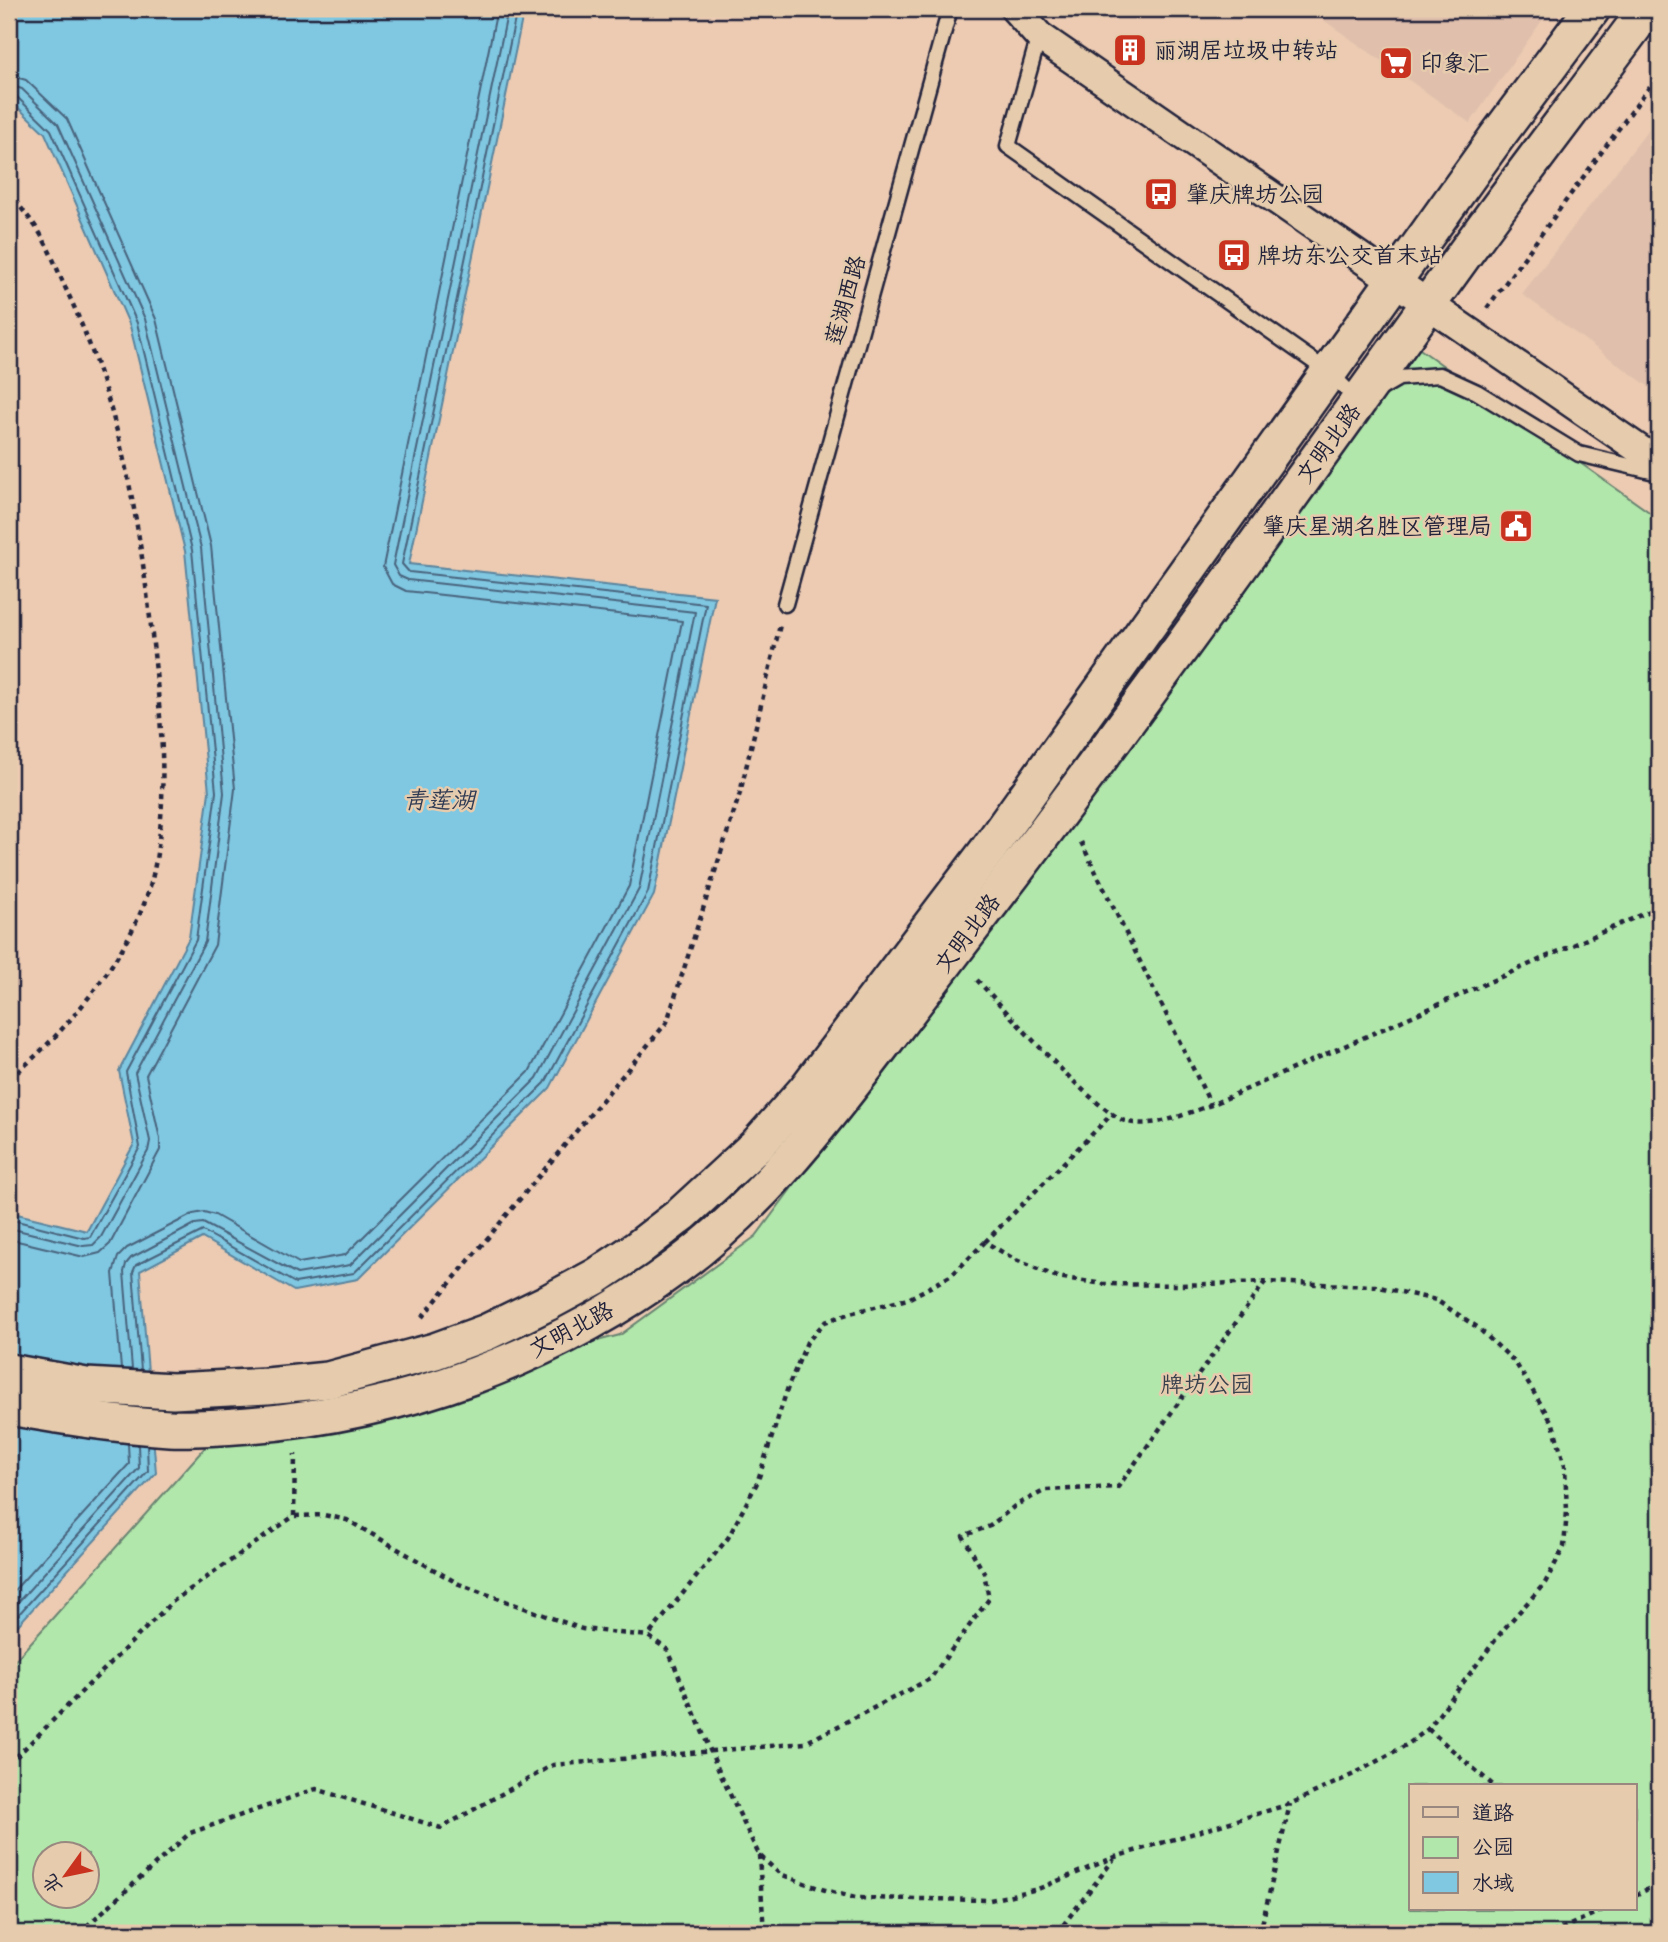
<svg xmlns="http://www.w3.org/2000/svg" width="1668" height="1942" font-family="Itim,'LXGW WenKai TC',sans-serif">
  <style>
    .built { fill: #e0bfac }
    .green { fill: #b1e7aa; stroke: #6a8472; stroke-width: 2; fill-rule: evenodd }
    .water { fill: #80c7e1; stroke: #5a859f; stroke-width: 2 }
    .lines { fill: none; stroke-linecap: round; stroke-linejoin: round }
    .shore { stroke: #48647d; stroke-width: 2 }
    .service-casing { stroke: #22223b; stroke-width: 19 }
    .minor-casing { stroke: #22223b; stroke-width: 33 }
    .tertiary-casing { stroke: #22223b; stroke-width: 40 }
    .path { stroke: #22223b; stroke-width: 4.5; stroke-dasharray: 5 5; stroke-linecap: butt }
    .service { stroke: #e6ccad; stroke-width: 14 }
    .minor { stroke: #e6ccad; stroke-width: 28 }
    .tertiary { stroke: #e6ccad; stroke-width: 35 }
    .labels { text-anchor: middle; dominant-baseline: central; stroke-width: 5; stroke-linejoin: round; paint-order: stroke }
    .poi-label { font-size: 23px; fill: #22223b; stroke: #e6ccad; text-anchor: start }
    .street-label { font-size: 23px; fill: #22223b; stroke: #e6ccad }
    .park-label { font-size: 23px; fill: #37404c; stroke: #e6ccad }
    .water-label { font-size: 24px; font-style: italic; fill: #303b54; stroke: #e6ccad }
  </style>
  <rect width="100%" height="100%" fill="#eccbb2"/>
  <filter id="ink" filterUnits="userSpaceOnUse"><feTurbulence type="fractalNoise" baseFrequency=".0143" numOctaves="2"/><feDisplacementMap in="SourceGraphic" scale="14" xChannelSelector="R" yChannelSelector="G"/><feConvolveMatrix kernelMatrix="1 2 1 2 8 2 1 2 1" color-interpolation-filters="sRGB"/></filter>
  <g filter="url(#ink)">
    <g class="built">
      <path d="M1308 9H1550L1470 123Z"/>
      <path d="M1659 116V394L1522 294Z"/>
    </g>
    <path class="green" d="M1417 347 1659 519V1933H9V1667L210 1442 620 1335 756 1236ZM1411 1786H1635V1909H1411ZM46 1854H88V1896H46Z"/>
    <path class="water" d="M9 9H524L409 564 715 597 654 895 550 1088 358 1279 294 1291 202 1238 140 1271 156 1473 9 1635V1212L87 1231 134 1144 119 1071 189 938 209 792 185 551 130 326 45 133 9 99Z"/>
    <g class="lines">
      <g class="shore">
        <path d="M9 75 26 80 67 119 156 319 211 546 235 789 215 945 146 1075 160 1139V1150L110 1244 100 1253 84 1257 9 1239"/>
        <path d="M9 85 22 89 58 124 145 319 201 548 224 793 205 942 135 1073 150 1141 148 1151 101 1237 93 1245 83 1246 9 1228"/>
        <path d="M9 94 16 96 51 130 137 323 192 550 216 792 196 940 126 1072 140 1147 90 1237 84 1238 9 1219"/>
        <path d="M121 1369 113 1273 118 1257 127 1248 193 1214 204 1212 215 1215 299 1263 345 1255 529 1072 629 886 682 621 406 591 392 584 383 567 497 9"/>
        <path d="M132 1369 124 1272 126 1264 131 1258 195 1224 203 1223 297 1274 350 1265 537 1078 639 889 695 612 408 580 399 576 393 565 508 9"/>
        <path d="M141 1370 133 1272 136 1265 203 1231 295 1283 354 1273 545 1083 648 892 706 604 409 572 402 564 517 9"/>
        <path d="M9 1596 129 1464 128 1444"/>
        <path d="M9 1612 139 1468 138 1445"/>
        <path d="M9 1625 148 1471 147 1446"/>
      </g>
      <g class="service-casing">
        <g id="service">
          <path d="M1039 36 1008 146 1330 373 1358 401"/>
          <path d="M1378 390 1399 378 1440 375 1477 392 1579 454 1659 473"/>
          <path d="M785 604 950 9"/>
        </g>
      </g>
      <g class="minor-casing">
        <path id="minor" d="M1015 9 1039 36 1659 463"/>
      </g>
      <g class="tertiary-casing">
        <g id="tertiary">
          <path d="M9 1372 86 1386 173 1391 267 1386 328 1380 435 1351 487 1332 547 1303 597 1276 637 1249 682 1214 757 1145 805 1091 987 851 1496 138 1592 9"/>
          <path d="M9 1407C62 1416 115 1425 169 1428 195 1429 223 1427 249 1425 403 1413 552 1358 676 1267 758 1207 819 1128 880 1048 924 990 969 932 1013 874 1169 669 1317 458 1468 249 1527 168 1588 89 1647 9"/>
        </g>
      </g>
      <g class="path">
        <path d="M9 192C18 205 29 217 38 230 49 247 57 269 65 287 120 403 139 518 153 644 161 718 169 796 154 870 140 944 67 1033 9 1079"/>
        <path d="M1487 308 1659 74"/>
        <path d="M1081 842 1211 1105"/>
        <path d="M977 980C1005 1009 1096 1114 1128 1122 1157 1128 1184 1114 1211 1105L1659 907"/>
        <path d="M985 1242 1113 1113"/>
        <path d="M422 1317 667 1022 740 793 780 625"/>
        <path d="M294 1516 295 1454"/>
        <path d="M1428 1729 1494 1786"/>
        <path d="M9 1764 172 1602 294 1516 324 1515 347 1520 459 1584 582 1629 648 1636 668 1650 718 1769 759 1855 780 1874 818 1888 855 1898 990 1900 1038 1889 1115 1857 1290 1804 1354 1774 1408 1744 1428 1729 1503 1630 1545 1583 1564 1547 1567 1511 1565 1466 1553 1424 1515 1362 1477 1327 1436 1300 1375 1286 1265 1282 1179 1285 1103 1284 1057 1277 1016 1260 985 1242 952 1275 908 1299 850 1313 825 1322 807 1342 788 1387 757 1483 728 1538 648 1636"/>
        <path d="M759 1855 764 1933"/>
        <path d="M1635 1895 1659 1884"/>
        <path d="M79 1933 190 1833 316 1789 441 1828 553 1765 805 1743 930 1679 989 1599 984 1573 963 1536 990 1526 1016 1505 1046 1490 1118 1487 1265 1282"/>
        <path d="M1057 1933 1114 1859"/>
        <path d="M1260 1933 1290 1804"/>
        <path d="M1552 1933 1605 1909"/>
      </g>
      <use href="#service" class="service"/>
      <use href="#minor" class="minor"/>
      <use href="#tertiary" class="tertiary"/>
    </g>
  </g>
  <defs>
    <g id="building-square" transform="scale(1.75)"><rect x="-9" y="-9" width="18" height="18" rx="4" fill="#c8321e" stroke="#e6ccad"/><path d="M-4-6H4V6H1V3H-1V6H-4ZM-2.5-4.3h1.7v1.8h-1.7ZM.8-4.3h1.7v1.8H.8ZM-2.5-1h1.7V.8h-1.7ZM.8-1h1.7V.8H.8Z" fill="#fff"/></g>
    <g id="supermarket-square" transform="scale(1.75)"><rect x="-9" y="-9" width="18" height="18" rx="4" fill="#c8321e" stroke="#e6ccad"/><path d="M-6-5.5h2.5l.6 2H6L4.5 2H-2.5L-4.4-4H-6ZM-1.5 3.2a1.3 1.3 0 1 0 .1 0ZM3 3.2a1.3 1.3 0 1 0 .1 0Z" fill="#fff"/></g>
    <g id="bus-square" transform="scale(1.75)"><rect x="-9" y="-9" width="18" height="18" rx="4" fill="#c8321e" stroke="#e6ccad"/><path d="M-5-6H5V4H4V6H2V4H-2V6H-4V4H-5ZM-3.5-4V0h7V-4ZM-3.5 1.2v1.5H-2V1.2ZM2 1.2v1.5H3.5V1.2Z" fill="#fff"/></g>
    <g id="civic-square" transform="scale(1.75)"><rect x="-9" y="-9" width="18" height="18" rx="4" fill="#c8321e" stroke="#e6ccad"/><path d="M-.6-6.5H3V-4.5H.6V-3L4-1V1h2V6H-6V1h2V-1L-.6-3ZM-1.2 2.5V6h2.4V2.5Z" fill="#fff"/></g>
  </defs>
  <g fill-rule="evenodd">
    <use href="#building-square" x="1130" y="50"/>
    <use href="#supermarket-square" x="1396" y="63"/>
    <use href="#bus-square" x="1161" y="194"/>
    <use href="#bus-square" x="1234" y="255"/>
    <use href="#civic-square" x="1516" y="526"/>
  </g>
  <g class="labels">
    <g class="poi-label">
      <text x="1154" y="50">丽湖居垃圾中转站</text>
      <text x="1420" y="63">印象汇</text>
      <text x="1186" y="194">肇庆牌坊公园</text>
      <text x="1258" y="255">牌坊东公交首末站</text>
      <text x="1492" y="526" text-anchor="end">肇庆星湖名胜区管理局</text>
    </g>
    <g class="street-label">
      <text transform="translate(845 300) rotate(-74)">莲湖西路</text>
      <text transform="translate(1328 443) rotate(-54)">文明北路</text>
      <text transform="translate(967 933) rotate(-53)">文明北路</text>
      <text transform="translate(571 1329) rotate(-28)">文明北路</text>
    </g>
    <g class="park-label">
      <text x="1207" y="1384">牌坊公园</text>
    </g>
    <g class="water-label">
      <text x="439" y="799">青莲湖</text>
    </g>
  </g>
  <rect width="1668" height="1942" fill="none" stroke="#e6ccad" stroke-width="35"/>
  <rect x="18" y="18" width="1633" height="1907" fill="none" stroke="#22223b" stroke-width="2.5" filter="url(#ink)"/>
  <rect x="1409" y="1784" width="228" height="126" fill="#e6ccad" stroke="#98887f" stroke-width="2"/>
  <rect x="1423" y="1807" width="35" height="10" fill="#e6ccad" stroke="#98887f" stroke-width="2"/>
  <text x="1472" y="1820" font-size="21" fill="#22223b">道路</text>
  <rect x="1423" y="1837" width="35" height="21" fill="#b1e7aa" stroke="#98887f" stroke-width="2"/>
  <text x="1472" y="1854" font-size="21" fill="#22223b">公园</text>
  <rect x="1423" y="1872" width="35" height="21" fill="#80c7e1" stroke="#98887f" stroke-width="2"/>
  <text x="1472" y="1890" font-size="21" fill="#22223b">水域</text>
  <g transform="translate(66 1875) rotate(237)"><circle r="33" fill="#e6ccad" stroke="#98887f" stroke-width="2"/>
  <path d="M0-5L12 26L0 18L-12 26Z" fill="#c8321e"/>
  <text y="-10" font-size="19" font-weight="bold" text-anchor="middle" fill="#22223b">北</text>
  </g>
</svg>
